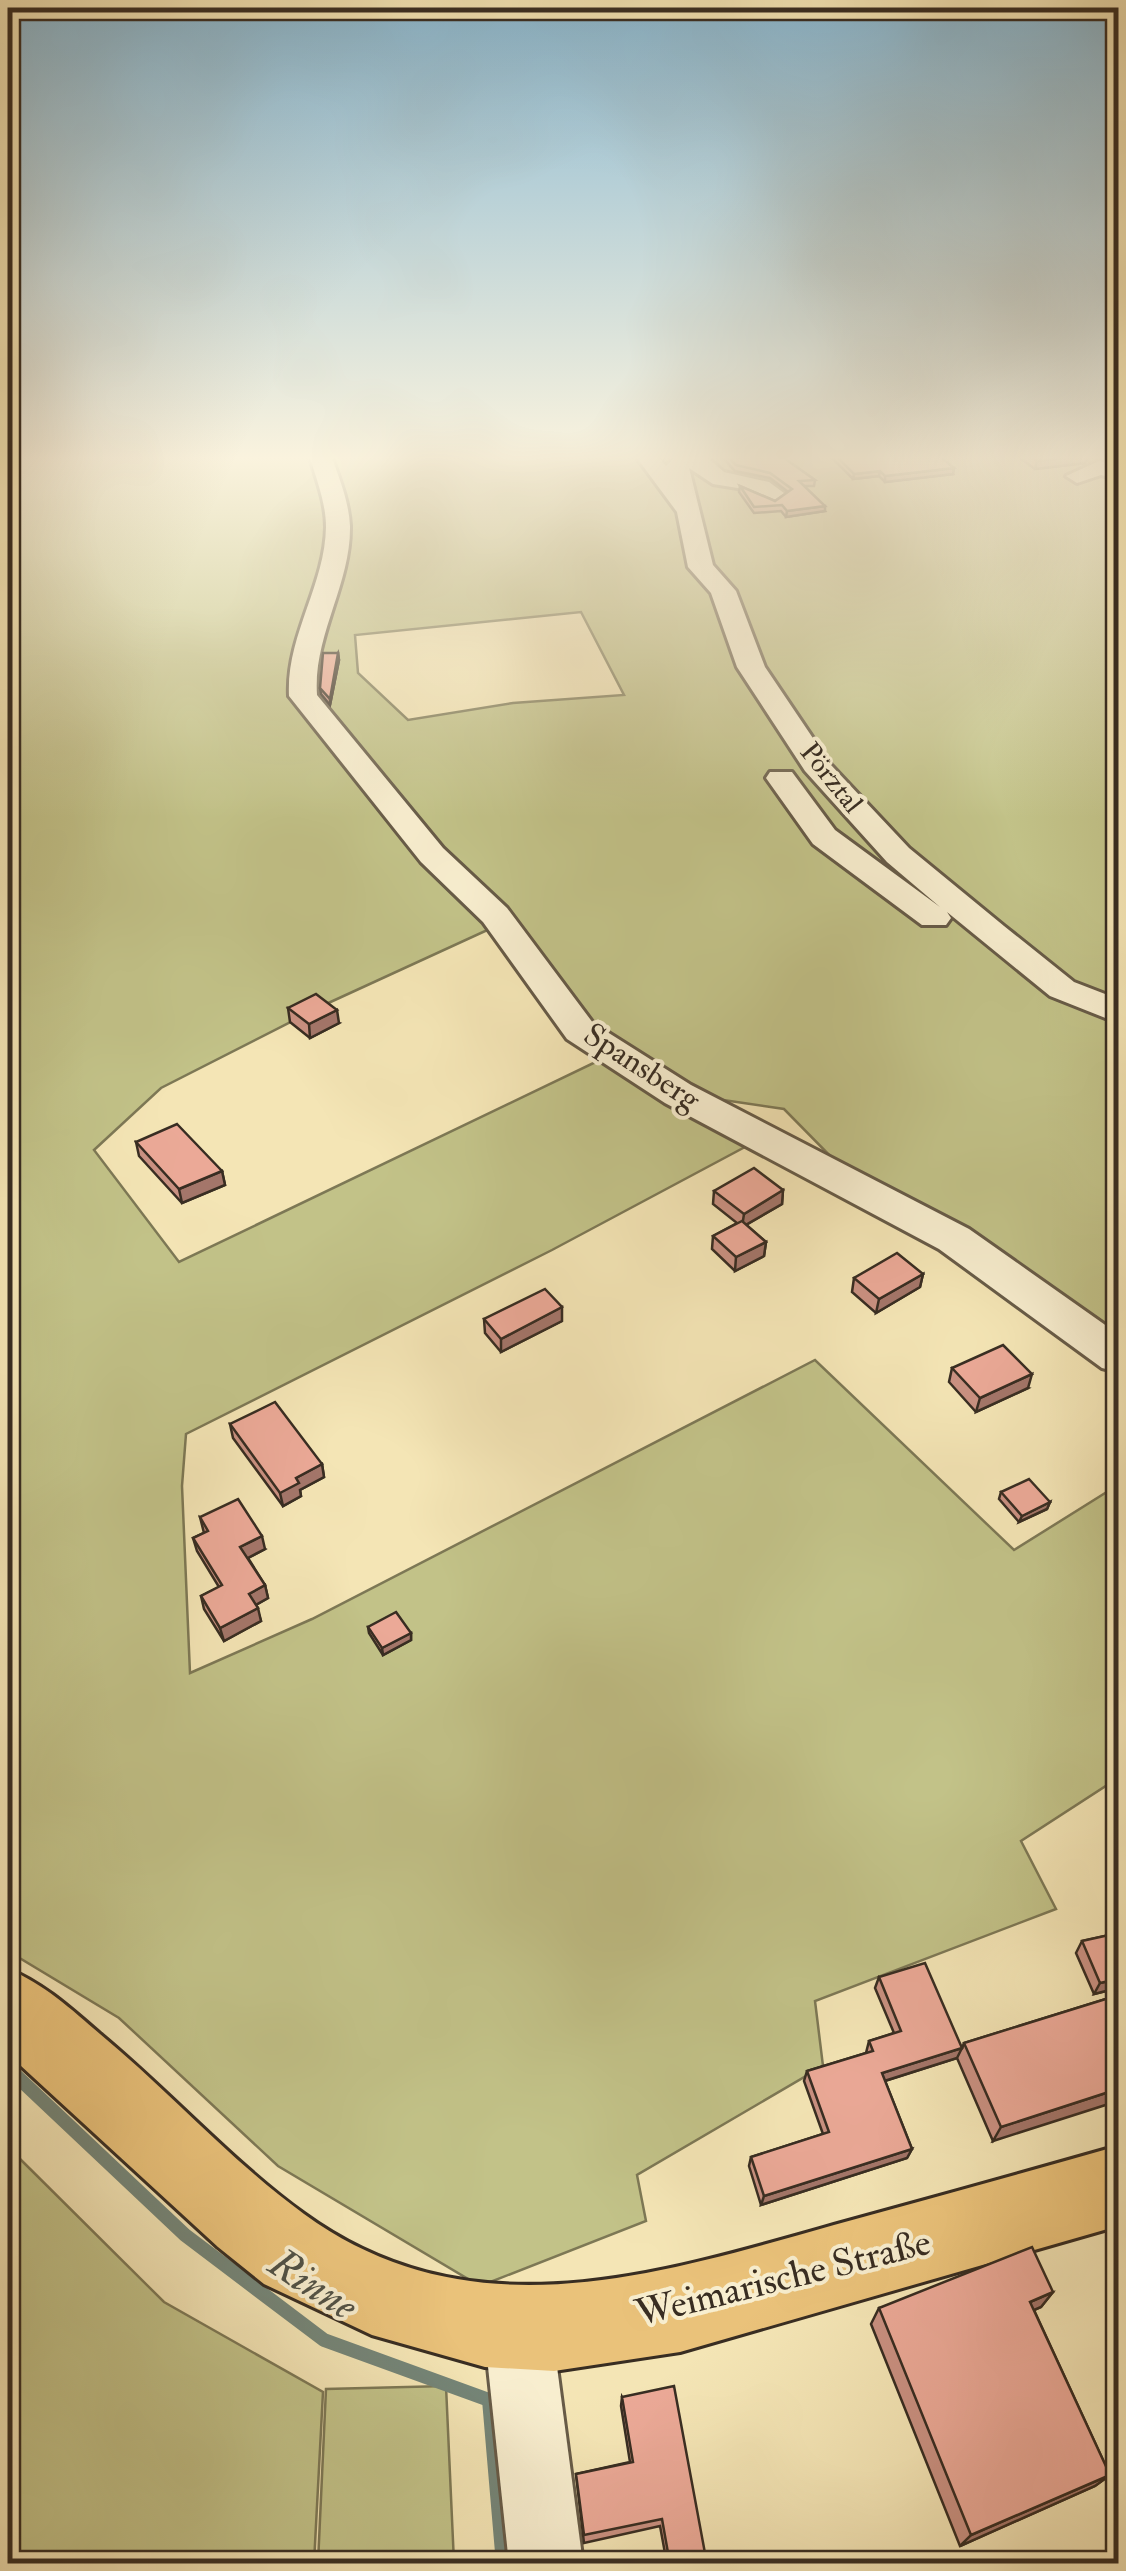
<svg xmlns="http://www.w3.org/2000/svg" width="1126" height="2571" font-family="'IM FELL Double Pica',serif">
  <style>
    .green { fill: #c2c288; stroke: #7d7855; stroke-width: 2.5; fill-rule: evenodd }
    .lines { fill: none; stroke-linecap: round; stroke-linejoin: round }
    .stream { stroke: #748578; stroke-width: 14 }
    .minor-casing { stroke: #675b47; stroke-width: 6 }
    .major-casing { stroke: #382d22; stroke-width: 6 }
    .minor { fill: #f8eecf; fill-rule: evenodd }
    .major { fill: #eac27a; fill-rule: evenodd }
    .wall { fill: #ca9182; stroke: #382d22; stroke-width: 2.5 }
    .shaded-wall { fill: #a4766a; stroke: #382d22; stroke-width: 2.5 }
    .building { fill: #eba997; stroke: #382d22; stroke-width: 2.5 }
    .labels { text-anchor: middle; dominant-baseline: central; stroke-width: 8; stroke-linejoin: round; paint-order: stroke }
    .far-street-label { font-size: 28px; fill: #382d22; stroke: #f8eecf }
    .street-label { font-size: 32px; fill: #382d22; stroke: #f8eecf }
    .near-street-label { font-size: 38px; fill: #382d22; stroke: #f8eecf }
    .near-water-label { font-size: 42px; font-style: italic; fill: #515246; stroke: #f8eecf }
  </style>
  <rect width="100%" height="100%" fill="#f4e5b5"/>
  <filter id="stains"><feTurbulence type="fractalNoise" baseFrequency=".002" numOctaves="4"/><feColorMatrix values="0 0 0 0 .2 0 0 0 0 .09 0 0 0 0 .02 0 0 0 .5 -.17"/></filter>
  <radialGradient id="worn" r=".72"><stop offset=".6" stop-color="#630" stop-opacity="0"/><stop offset="1" stop-color="#630" stop-opacity=".3"/></radialGradient>
  <g class="green">
    <path d="M8 458H315L334 532 291 682 494 927 324 1005 161 1088 94 1150 179 1262 606 1057 758 1140 552 1250 186 1434 182 1486 190 1673 312 1619 815 1360 1014 1550 1118 1485V1778L1021 1841 1056 1909 815 2001 823 2066 637 2175 646 2221 480 2286 278 2166 119 2018 8 1951Z"/>
    <path d="M326 458H1112L1118 462V1346L973 1240 839 1165 784 1109 696 1096 588 1031 441 857 310 690 348 524ZM581 612 624 695 513 703 408 720 358 673 355 635Z"/>
    <path d="M8 2147 164 2302 323 2392 314 2563H8Z"/>
    <path d="M446 2386 454 2563H318L326 2389Z"/>
  </g>
  <g class="lines">
    <path class="stream" d="M8 2068 185 2235 324 2340 489 2400 503 2564"/>
    <g class="minor-casing">
      <g id="minor">
        <path d="M310 458H332C340 480 349 503 350 526 351 585 313 635 317 695L443 848 507 908 593 1023 691 1085 969 1229 1118 1334V1372L1102 1368 939 1249 665 1103 567 1039 483 922 421 862 289 696C286 636 325 586 326 527 326 504 317 480 310 458Z"/>
        <path d="M637 458H659L666 466 674 458H708L724 472 769 482 788 496 776 503 750 490 713 484 689 468 713 565 736 591 765 667 831 765 909 848 1004 926 1074 982 1118 999V1023L1050 996 947 912 951 918 946 925H922L813 844 766 778 770 772H792L835 830 940 907 887 862 805 771 737 667 711 593 688 567 677 512Z"/>
        <path d="M1099 461 1118 465V479L1101 475 1077 483 1066 476Z"/>
        <path d="M518 2295 542 2305 552 2329 583 2564H509L484 2329 494 2305Z"/>
      </g>
    </g>
    <g class="major-casing">
      <path id="major" d="M8 1969C44 1984 71 2009 100 2034 169 2091 231 2161 304 2214 470 2335 656 2275 834 2225 929 2199 1023 2173 1118 2146V2226L680 2352 554 2371 485 2367 372 2335 264 2284 218 2247 8 2054Z"/>
    </g>
    <use href="#minor" class="minor"/>
    <use href="#major" class="major"/>
  </g>
  <g class="wall">
    <path d="M723 458H784L815 480 814 486H804L825 511 786 517 781 511 754 513 739 492 740 486 775 501 788 492 770 478 735 471Z"/>
    <path d="M832 458H942L953 474 885 482 879 476 853 479Z"/>
    <path d="M1020 458H1087L1085 463 1035 469Z"/>
    <path d="M338 653 339 660 330 705 321 694 320 688Z"/>
    <path d="M288 1008 339 1023 310 1038 290 1022Z"/>
    <path d="M136 1142 222 1171 225 1185 182 1203 139 1156Z"/>
    <path d="M1118 1166V1180L1112 1176 1114 1169Z"/>
    <path d="M783 1190 782 1204 746 1225 766 1242 764 1256 735 1271 712 1249 713 1236 737 1223 713 1204 714 1191Z"/>
    <path d="M923 1274 920 1287 876 1313 852 1292 854 1278Z"/>
    <path d="M484 1319 562 1321 501 1352 485 1333Z"/>
    <path d="M952 1368 1028 1388 976 1412 949 1382Z"/>
    <path d="M230 1424 322 1464 324 1477 300 1490 301 1496 283 1506 233 1438Z"/>
    <path d="M1001 1492 1050 1502 1047 1509 1019 1522 999 1499Z"/>
    <path d="M200 1517 265 1549 248 1558 265 1585 268 1598 256 1605 261 1621 224 1641 204 1609 201 1596 219 1587 197 1551 193 1538 204 1533Z"/>
    <path d="M368 1627 411 1633V1640L383 1655 369 1633Z"/>
    <path d="M1118 1933V1988L1094 1994 1076 1953 1082 1941Z"/>
    <path d="M879 1977 962 2048 964 2043 1109 1998 993 2141 957 2058 885 2081 912 2149 907 2158 761 2205 749 2166 751 2157 823 2134 804 2081 807 2071 866 2053 869 2041 894 2033 875 1988Z"/>
    <path d="M1053 2292 1041 2307 1034 2310 1110 2475 1095 2486 960 2546 871 2324 879 2308Z"/>
    <path d="M622 2397 707 2564H667L660 2526 584 2543 576 2474 630 2462 621 2406Z"/>
  </g>
  <g class="shaded-wall">
    <path d="M1065 458H1087L1085 463 1035 469 1037 461Z"/>
    <path d="M954 468 953 474 885 482V476Z"/>
    <path d="M880 471 879 476 853 479 854 474Z"/>
    <path d="M825 506V511L786 517 787 511Z"/>
    <path d="M338 653 339 660 330 705V699Z"/>
    <path d="M337 1010 339 1023 310 1038 309 1024Z"/>
    <path d="M222 1171 225 1185 182 1203 179 1189Z"/>
    <path d="M783 1190 782 1204 742 1227 744 1214Z"/>
    <path d="M766 1242 764 1256 735 1271 736 1257Z"/>
    <path d="M923 1274 920 1287 876 1313 879 1299Z"/>
    <path d="M562 1307V1321L501 1352V1339Z"/>
    <path d="M1032 1374 1028 1388 976 1412 980 1398Z"/>
    <path d="M322 1464 324 1477 300 1490 301 1496 283 1506 280 1493 296 1478Z"/>
    <path d="M1050 1502 1047 1509 1019 1522 1022 1516Z"/>
    <path d="M262 1536 265 1549 244 1560 240 1547Z"/>
    <path d="M265 1585 268 1598 252 1607 249 1594Z"/>
    <path d="M258 1608 261 1621 224 1641 220 1628Z"/>
    <path d="M411 1633V1640L383 1655 382 1648Z"/>
    <path d="M8 1757 14 1769 8 1782Z"/>
    <path d="M1118 1979V1988L1094 1994 1100 1983Z"/>
    <path d="M962 2048 957 2058 878 2083 882 2073Z"/>
    <path d="M1118 2089V2101L993 2141 1001 2127Z"/>
    <path d="M912 2149 907 2158 761 2205 764 2196Z"/>
    <path d="M1053 2292 1041 2307 1018 2317 1030 2302Z"/>
    <path d="M1110 2475 1095 2486 960 2546 971 2535Z"/>
  </g>
  <g class="building">
    <path d="M729 458H784L815 480 799 481 825 506 787 511 782 505 754 507 740 486 775 501 792 489 770 473 736 465Z"/>
    <path d="M838 458H942L954 468 885 476 880 471 854 474Z"/>
    <path d="M1032 458H1065L1037 461Z"/>
    <path d="M323 653H338L330 699 320 688Z"/>
    <path d="M316 994 337 1010 309 1024 288 1008Z"/>
    <path d="M177 1124 222 1171 179 1189 136 1142Z"/>
    <path d="M754 1168 783 1190 744 1214 714 1191Z"/>
    <path d="M742 1221 766 1242 736 1257 713 1236Z"/>
    <path d="M897 1253 923 1274 879 1299 854 1278Z"/>
    <path d="M545 1289 562 1307 501 1339 484 1319Z"/>
    <path d="M1003 1345 1032 1374 980 1398 952 1368Z"/>
    <path d="M275 1402 322 1464 296 1478 299 1483 280 1493 230 1424Z"/>
    <path d="M1029 1479 1050 1502 1022 1516 1001 1492Z"/>
    <path d="M238 1499 262 1536 240 1547 265 1585 249 1594 258 1608 220 1628 201 1596 222 1585 193 1538 208 1531 200 1517Z"/>
    <path d="M396 1612 411 1633 382 1648 368 1627Z"/>
    <path d="M1118 1933V1979L1100 1983 1082 1941Z"/>
    <path d="M925 1963 962 2048 882 2073 912 2149 764 2196 751 2157 829 2132 807 2071 873 2051 869 2041 901 2031 879 1977Z"/>
    <path d="M1109 1998 1118 2017V2089L1001 2127 964 2043Z"/>
    <path d="M1032 2247 1053 2292 1030 2302 1110 2475 971 2535 879 2308Z"/>
    <path d="M674 2386 707 2564H670L662 2519 584 2535 576 2474 633 2462 622 2397Z"/>
  </g>
  <linearGradient id="sky" x2="0" y2="1"><stop stop-color="#89b8d2"/><stop offset="0.56" stop-color="#faf3de"/><stop offset="1" stop-color="#faf3de" stop-opacity="0"/></linearGradient>
  <rect width="1126" height="818" fill="url(#sky)"/>
  <g class="labels">
    <g class="far-street-label">
      <text transform="translate(831 778) rotate(51)">Pörztal</text>
    </g>
    <g class="street-label">
      <text transform="translate(642 1067) rotate(33)">Spansberg</text>
    </g>
    <g class="near-street-label">
      <text transform="translate(783 2278) rotate(-14)">Weimarische Straße</text>
    </g>
    <g class="near-water-label">
      <text transform="translate(313 2285) rotate(33)">Rinne</text>
    </g>
  </g>
  <rect width="1126" height="2571" fill="none" stroke="#f4e5b5" stroke-width="40"/>
  <rect x="10" y="10" width="1106" height="2551" fill="none" stroke="#382d22" stroke-width="5"/>
  <rect x="20" y="20" width="1086" height="2531" fill="none" stroke="#382d22" stroke-width="2.5"/>
  <rect width="100%" height="100%" filter="url(#stains)"/>
  <rect width="100%" height="100%" fill="url(#worn)"/>
</svg>
